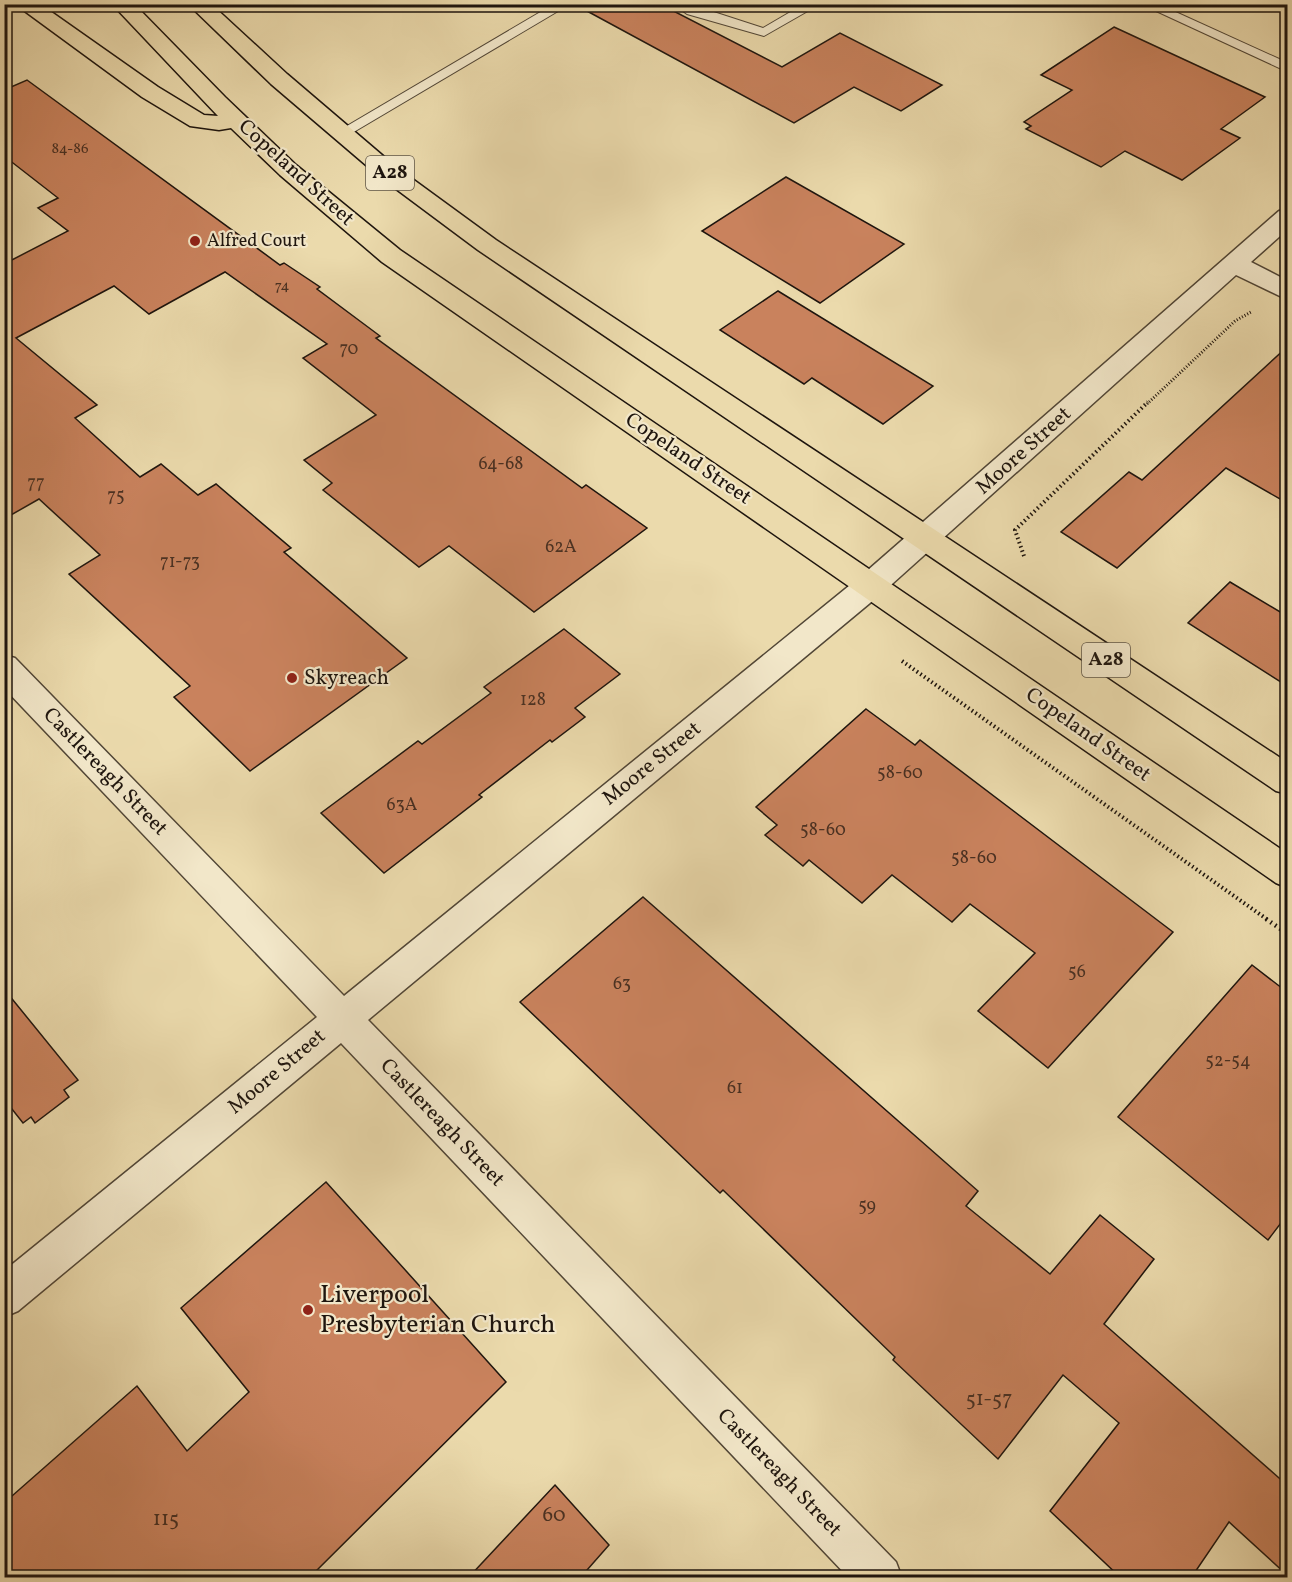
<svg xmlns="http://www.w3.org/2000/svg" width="1292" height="1582" font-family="Vollkorn,serif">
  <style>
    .building { fill: #c9825d; stroke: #1e150e; stroke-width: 1.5 }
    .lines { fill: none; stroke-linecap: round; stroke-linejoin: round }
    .service-casing { stroke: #514636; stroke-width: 2 }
    .minor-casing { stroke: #514636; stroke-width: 3 }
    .trunk-casing { stroke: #1e150e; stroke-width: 3 }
    .path-far2 { stroke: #1e150e; stroke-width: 3; stroke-dasharray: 1 2; stroke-linecap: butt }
    .path-far1 { stroke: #1e150e; stroke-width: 4; stroke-dasharray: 1.5 3; stroke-linecap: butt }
    .path { stroke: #1e150e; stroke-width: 4.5; stroke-dasharray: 1.5 4; stroke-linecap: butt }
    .service { fill: #f2e7c9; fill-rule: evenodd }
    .minor { fill: #f2e7c9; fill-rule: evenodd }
    .trunk { fill: #ebdaac; fill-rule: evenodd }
    .poi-dot { fill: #8f2418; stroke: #f2e7c9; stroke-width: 2 }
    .labels { text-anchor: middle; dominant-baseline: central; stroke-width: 4.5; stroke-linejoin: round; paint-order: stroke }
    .far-number-label { font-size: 15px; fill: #493022 }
    .far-poi-label { font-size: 18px; fill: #1e150e; stroke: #f2e7c9; text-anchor: start }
    .number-label { font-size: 18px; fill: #493022 }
    .shield { fill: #f2e7c9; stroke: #5e5446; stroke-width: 1.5 }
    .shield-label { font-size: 20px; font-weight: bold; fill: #1e150e }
    .street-label { font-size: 21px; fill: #1e150e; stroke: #f2e7c9 }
    .poi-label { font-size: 21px; fill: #1e150e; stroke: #f2e7c9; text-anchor: start }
    .near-number-label { font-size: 21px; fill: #493022 }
    .near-poi-label { font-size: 26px; fill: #1e150e; stroke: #f2e7c9; text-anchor: start }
  </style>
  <rect width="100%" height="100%" fill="#ebdaac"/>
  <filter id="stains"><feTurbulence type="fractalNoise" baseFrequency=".00333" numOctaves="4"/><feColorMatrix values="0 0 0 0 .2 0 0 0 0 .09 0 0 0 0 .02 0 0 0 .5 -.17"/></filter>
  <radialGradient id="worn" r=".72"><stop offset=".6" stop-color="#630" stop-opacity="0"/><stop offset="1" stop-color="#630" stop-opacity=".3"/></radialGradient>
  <g class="building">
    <path d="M574 4H660L782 67 840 33 942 85 901 111 854 87 794 123Z"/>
    <path d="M1114 27 1265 97 1221 129 1240 138 1182 180 1125 151 1101 167 1026 129 1031 126 1024 122 1072 90 1041 75Z"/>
    <path d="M27 80 280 265 284 263 320 287 317 289 380 336 376 338 582 488 586 485 647 528 534 612 449 546 419 567 323 490 332 483 304 460 376 415 303 358 327 344 225 272 149 314 114 286 16 338 97 405 75 418 140 477 161 464 198 495 216 484 291 548 284 552 407 658 250 771 174 697 190 686 69 574 100 555 39 499 4 519V264L68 231 38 208 58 198 4 156V90Z"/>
    <path d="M786 177 904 244 820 303 702 231Z"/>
    <path d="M778 291 933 386 883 424 812 378 804 384 720 330Z"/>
    <path d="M1287 347V503L1226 468 1117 568 1061 532 1129 472 1142 480Z"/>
    <path d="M1230 582 1287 616V686L1188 623Z"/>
    <path d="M564 629 620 674 575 708 585 717 552 742 550 740 479 795 482 797 384 873 321 813 418 741 422 744 491 693 484 687Z"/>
    <path d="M866 709 915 745 920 740 1173 932 1048 1068 978 1011 1035 953 970 904 952 922 892 875 862 903 809 860 803 866 765 835 777 825 756 807Z"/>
    <path d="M643 897 978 1191 966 1206 1050 1274 1100 1215 1154 1259 1104 1324 1287 1485V1575L1229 1522 1191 1578H1121L1050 1511 1119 1423 1063 1375 998 1459 893 1360 895 1357 723 1190 720 1193 520 1002Z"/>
    <path d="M1252 965 1287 992V1215L1268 1240 1118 1117Z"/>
    <path d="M4 989 78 1080 64 1090 69 1097 35 1123 31 1117 23 1123 4 1099Z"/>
    <path d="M326 1182 506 1382 309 1578H4V1503L137 1386 187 1451 249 1392 181 1308Z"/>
    <path d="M555 1485 609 1545 580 1578H468Z"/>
  </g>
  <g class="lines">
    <g class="service-casing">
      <g id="service">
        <path d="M554 4H570L347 136 342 137 335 133Z"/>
        <path d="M673 4H689L763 28 804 4H820L764 36 687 14Z"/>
        <path d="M1141 4H1158L1288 63V72Z"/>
      </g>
    </g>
    <g class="minor-casing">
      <path id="minor" d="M1288 209V229L1251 262 1288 281V300L1236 275 882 593 368 1020 896 1562 902 1578H849L341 1043 18 1311 4 1317V1271L317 1017 4 688V655L15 658 344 996 860 577 1279 211Z"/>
    </g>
    <g class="trunk-casing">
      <g id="trunk">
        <path d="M15 4H40L158 87 204 115 218 116 112 4H134L225 97 296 165 400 250 1288 854V888L1276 883 382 262 280 175 231 128 219 130 190 126 142 97Z"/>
        <path d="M188 4H211L287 74 396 167 496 240 1288 763V794L1276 791 478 250 380 177 271 84Z"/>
      </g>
    </g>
    <path class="path-far2" d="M1147 404 1235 321 1251 312"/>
    <g class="path-far1">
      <path d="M1024 556 1015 530 1148 402"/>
      <path d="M902 661 1268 920"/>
    </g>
    <path class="path" d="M1266 919 1288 934"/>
    <use href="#service" class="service"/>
    <use href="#minor" class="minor"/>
    <use href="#trunk" class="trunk"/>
  </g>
  <g class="poi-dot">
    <circle cx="195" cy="241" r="6"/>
    <circle cx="292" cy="678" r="6"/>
    <circle cx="308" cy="1310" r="6"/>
  </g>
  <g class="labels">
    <g class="far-number-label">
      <text x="70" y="149">84-86</text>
      <text x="282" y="286">74</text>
    </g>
    <g class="far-poi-label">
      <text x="207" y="241">Alfred Court</text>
    </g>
    <g class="number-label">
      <text x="349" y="349">70</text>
      <text x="501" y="464">64-68</text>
      <text x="36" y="483">77</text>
      <text x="116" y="496">75</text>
      <text x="561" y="547">62A</text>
      <text x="180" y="562">71-73</text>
      <text x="533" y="700">128</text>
      <text x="900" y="773">58-60</text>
      <text x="402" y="805">63A</text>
      <text x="823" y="830">58-60</text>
      <text x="974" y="858">58-60</text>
      <text x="1077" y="972">56</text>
      <text x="622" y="984">63</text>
      <text x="1228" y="1061">52-54</text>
      <text x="735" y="1088">61</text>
      <text x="867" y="1206">59</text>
    </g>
    <g class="shield">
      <rect x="366" y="156" width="48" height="34" rx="4.5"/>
      <rect x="1082" y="643" width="48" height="34" rx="4.5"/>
    </g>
    <g class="shield-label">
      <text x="390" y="173">A28</text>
      <text x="1106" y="660">A28</text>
    </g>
    <g class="street-label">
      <text transform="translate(296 173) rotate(42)">Copeland Street</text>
      <text transform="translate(1024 451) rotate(-42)">Moore Street</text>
      <text transform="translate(688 459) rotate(34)">Copeland Street</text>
      <text transform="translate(1088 735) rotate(35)">Copeland Street</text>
      <text transform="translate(652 764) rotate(-39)">Moore Street</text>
      <text transform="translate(105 772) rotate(46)">Castlereagh Street</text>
      <text transform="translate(277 1072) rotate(-40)">Moore Street</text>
      <text transform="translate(442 1123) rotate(46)">Castlereagh Street</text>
      <text transform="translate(779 1473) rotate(46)">Castlereagh Street</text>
    </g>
    <g class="poi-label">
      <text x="304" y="678">Skyreach</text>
    </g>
    <g class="near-number-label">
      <text x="989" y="1399">51-57</text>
      <text x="554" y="1515">60</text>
      <text x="166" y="1519">115</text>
    </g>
    <g class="near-poi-label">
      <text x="320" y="1295">Liverpool<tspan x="320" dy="30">Presbyterian Church</tspan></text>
    </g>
  </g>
  <rect width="1292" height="1582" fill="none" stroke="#ebdaac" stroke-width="24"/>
  <rect x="6" y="6" width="1280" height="1570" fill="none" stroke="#1e150e" stroke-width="3"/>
  <rect x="12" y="12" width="1268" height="1558" fill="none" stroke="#1e150e" stroke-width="1.5"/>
  <rect width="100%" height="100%" filter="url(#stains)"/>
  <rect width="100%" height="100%" fill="url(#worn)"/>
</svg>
